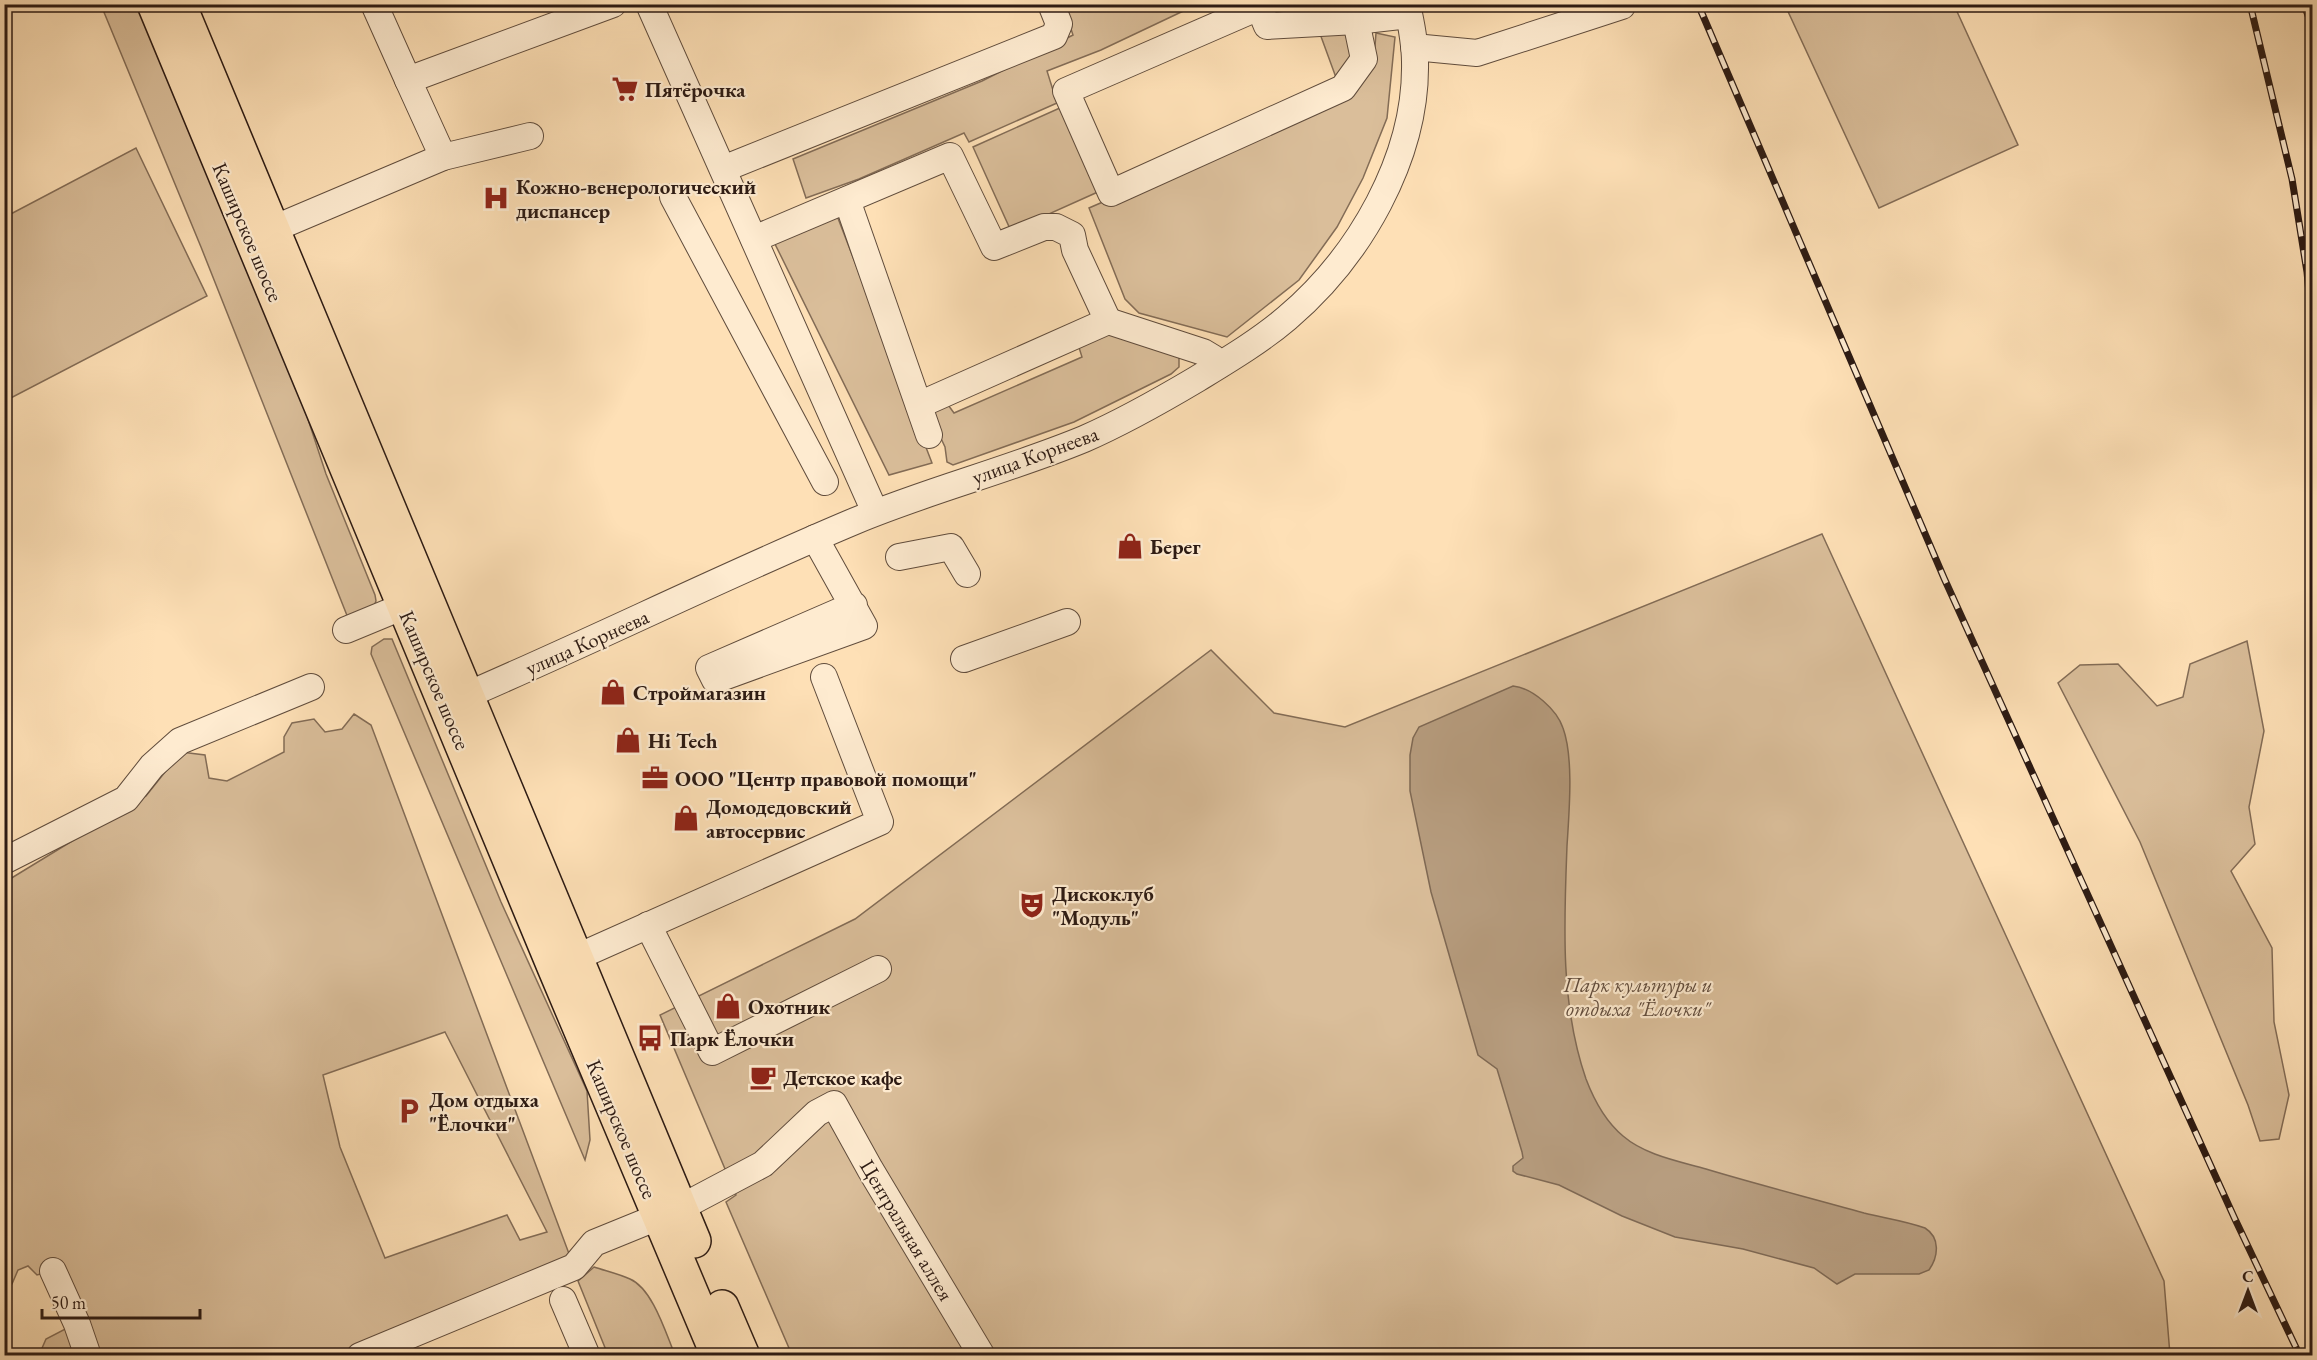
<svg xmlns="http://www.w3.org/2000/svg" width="2317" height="1360" font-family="'EB Garamond',serif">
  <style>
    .green { fill: #dabe9a; stroke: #836c56; stroke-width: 1.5; fill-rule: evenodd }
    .water { fill: #b79d7f; stroke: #7f6954; stroke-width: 1.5 }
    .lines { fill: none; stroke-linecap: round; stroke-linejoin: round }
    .minor-casing { stroke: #604c3c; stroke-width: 28 }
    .major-casing { stroke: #2c1a13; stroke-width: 36 }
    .minor { stroke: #feebd0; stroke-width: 26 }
    .major { stroke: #fee0b6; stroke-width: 33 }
    .rail-casing { stroke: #2c1a13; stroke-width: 7 }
    .rail { stroke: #feebd0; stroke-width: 4.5; stroke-dasharray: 14; stroke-linecap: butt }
    .labels { text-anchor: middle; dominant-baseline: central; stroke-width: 4.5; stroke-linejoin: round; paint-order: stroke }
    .poi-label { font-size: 21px; font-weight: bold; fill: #2c1a13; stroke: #feebd0; text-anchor: start }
    .street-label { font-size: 21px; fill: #2c1a13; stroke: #feebd0 }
    .park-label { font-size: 21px; font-style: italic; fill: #604b3c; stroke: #feebd0 }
  </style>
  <rect width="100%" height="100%" fill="#fee0b6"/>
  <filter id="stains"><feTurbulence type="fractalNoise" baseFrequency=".00333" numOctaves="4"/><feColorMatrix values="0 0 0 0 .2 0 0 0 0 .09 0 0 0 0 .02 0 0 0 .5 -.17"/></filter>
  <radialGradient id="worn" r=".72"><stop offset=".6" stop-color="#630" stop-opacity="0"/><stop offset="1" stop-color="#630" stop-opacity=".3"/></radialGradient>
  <g class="green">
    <path d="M101 5H137L303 404 326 474 375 595 376 601 374 606 348 618 201 247Z"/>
    <path d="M1063 5H1196L1101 50 1047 71 1057 103 969 142 964 133 859 179 806 198 793 159 982 81 1073 35Z"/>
    <path d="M1785 5H1954L2018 145 1879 208Z"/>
    <path d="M1319 31 1361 33 1357 57 1338 83Z"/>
    <path d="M1376 33 1395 37 1387 118 1363 178 1337 227 1299 280 1227 337 1139 313 1125 299 1089 208 1329 104 1367 70 1375 46Z"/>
    <path d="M1062 107 1100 191 1011 231 973 147Z"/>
    <path d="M136 148 207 296 5 401V217Z"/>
    <path d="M836 213 932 463 889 475 774 242Z"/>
    <path d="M1104 331 1179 355V367L1171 374 1074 422 953 465 947 462 945 447 930 415 946 402 954 413 1082 357 1077 341Z"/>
    <path d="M1822 534 2164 1281 2170 1355H792L726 1202 736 1195 660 1015 855 919 1211 650 1274 713 1345 727Z"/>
    <path d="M384 639H392L501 902 587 1091 590 1140 585 1160 371 654 372 647Z"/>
    <path d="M2247 641 2264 731 2249 807 2255 844 2231 871 2272 948 2274 1022 2289 1095 2279 1139 2260 1141 2248 1105 2140 842 2058 683 2080 665 2118 664 2157 706 2183 697 2190 664Z"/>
    <path d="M354 714 371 725 571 1259 338 1356 39 1355 46 1339 77 1323 52 1271 37 1275 28 1266 18 1270 12 1284 5 1287V882L146 796 181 752 205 755 209 778 227 781 284 752V737L292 723 314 719 325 732 342 729ZM445 1032 547 1232 520 1240 507 1215 385 1258 340 1147 323 1075Z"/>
    <path d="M594 1267C606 1271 619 1274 630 1279 653 1289 666 1334 675 1355H608L578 1281Z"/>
  </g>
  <path class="water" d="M1513 686C1533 688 1557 710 1563 728 1574 758 1569 813 1567 846 1564 923 1560 1004 1586 1079 1594 1100 1605 1121 1623 1136 1645 1155 1678 1161 1706 1169 1759 1185 1811 1198 1864 1213 1884 1218 1906 1221 1925 1228 1941 1238 1938 1257 1929 1270L1919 1274H1855L1837 1284 1814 1268 1743 1249 1675 1237 1622 1216 1559 1185 1517 1174 1513 1171V1166L1523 1158 1522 1152 1497 1069 1478 1055 1431 892 1410 791V755L1413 738 1419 727Z"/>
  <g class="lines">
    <g class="minor-casing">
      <g id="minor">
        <path d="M374 4 408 80"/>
        <path d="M649 4 875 512"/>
        <path d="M1258 4 1267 26 1356 21 1409 15"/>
        <path d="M1259 7 1066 91 1111 193 1343 88 1364 59 1356 21"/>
        <path d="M1414 47 1477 53 1622 6"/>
        <path d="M443 157 408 80 613 4"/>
        <path d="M723 169 1054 36 1059 24 1051 4"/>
        <path d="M673 197 825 482"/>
        <path d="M847 200 929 435"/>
        <path d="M273 229 443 157 530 136"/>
        <path d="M754 239 950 156 994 247 1044 227H1056L1072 235 1075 250 1108 321 919 405"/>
        <path d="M1108 321 1203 352 1213 358 1219 365"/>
        <path d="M815 538 864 626 715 680 709 668 854 605"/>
        <path d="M899 557 951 547 967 574"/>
        <path d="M346 630 404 606"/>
        <path d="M964 659 1067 622"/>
        <path d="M451 702C587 644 719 578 855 521 929 490 1009 470 1084 439 1123 422 1160 401 1197 379 1228 360 1260 341 1287 318 1359 257 1417 158 1415 62 1415 42 1411 23 1407 4"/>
        <path d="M4 861 126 799 152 766 180 741 311 687"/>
        <path d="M648 925 712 1052 878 969"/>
        <path d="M575 958 880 822 824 677"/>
        <path d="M53 1271 77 1324 88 1356"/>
        <path d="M563 1300 587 1356"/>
        <path d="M360 1356 574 1267 594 1243 680 1208 763 1164 817 1113 834 1104 870 1169 982 1356"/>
      </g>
    </g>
    <g class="major-casing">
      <g id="major">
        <path d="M154 4 554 967 718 1356"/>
        <path d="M179 4 694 1241"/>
        <path d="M722 1307 743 1356"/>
      </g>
    </g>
    <use href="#minor" class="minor"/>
    <use href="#major" class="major"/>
    <g class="rail-casing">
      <g id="rail">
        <path d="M1698 4 1944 578 2234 1217 2300 1356"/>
        <path d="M2250 4 2292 179 2307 272 2312 326"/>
        <path d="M2304 4 2312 27"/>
      </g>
    </g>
    <use href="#rail" class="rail"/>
  </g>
  <defs>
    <g id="supermarket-bare" transform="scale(2.07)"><path d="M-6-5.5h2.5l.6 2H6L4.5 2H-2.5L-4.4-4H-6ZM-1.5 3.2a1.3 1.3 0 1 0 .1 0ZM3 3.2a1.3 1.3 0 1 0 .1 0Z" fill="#8f2418" stroke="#feebd0" stroke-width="2.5" paint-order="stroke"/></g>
    <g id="hospital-bare" transform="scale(2.07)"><path d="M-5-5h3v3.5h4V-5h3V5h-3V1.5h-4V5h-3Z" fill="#8f2418" stroke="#feebd0" stroke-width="2.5" paint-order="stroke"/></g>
    <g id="shop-bare" transform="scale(2.07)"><path d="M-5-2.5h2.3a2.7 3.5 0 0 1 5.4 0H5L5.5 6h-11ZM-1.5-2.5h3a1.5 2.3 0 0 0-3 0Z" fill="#8f2418" stroke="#feebd0" stroke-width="2.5" paint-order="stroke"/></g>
    <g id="office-bare" transform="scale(2.07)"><path d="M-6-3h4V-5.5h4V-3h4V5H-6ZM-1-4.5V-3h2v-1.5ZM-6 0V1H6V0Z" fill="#8f2418" stroke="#feebd0" stroke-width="2.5" paint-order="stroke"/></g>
    <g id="theatre-bare" transform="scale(2.07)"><path d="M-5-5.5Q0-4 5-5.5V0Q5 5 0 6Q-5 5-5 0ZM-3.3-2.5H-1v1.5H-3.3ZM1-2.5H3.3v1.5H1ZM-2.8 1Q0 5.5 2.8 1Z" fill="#8f2418" stroke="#feebd0" stroke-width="2.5" paint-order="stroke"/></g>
    <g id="bus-bare" transform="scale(2.07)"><path d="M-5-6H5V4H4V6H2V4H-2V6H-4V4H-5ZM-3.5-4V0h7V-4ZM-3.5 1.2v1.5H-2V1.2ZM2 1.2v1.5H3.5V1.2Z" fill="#8f2418" stroke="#feebd0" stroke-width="2.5" paint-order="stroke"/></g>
    <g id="cafe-bare" transform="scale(2.07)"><path d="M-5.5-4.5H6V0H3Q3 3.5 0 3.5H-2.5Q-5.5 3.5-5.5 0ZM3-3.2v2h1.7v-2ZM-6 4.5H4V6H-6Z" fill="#8f2418" stroke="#feebd0" stroke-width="2.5" paint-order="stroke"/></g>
    <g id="parking-bare" transform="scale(2.07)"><path d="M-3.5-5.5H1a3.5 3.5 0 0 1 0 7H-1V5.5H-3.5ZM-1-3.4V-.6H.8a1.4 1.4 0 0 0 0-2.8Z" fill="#8f2418" stroke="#feebd0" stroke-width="2.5" paint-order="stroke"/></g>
  </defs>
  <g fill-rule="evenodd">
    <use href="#supermarket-bare" x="625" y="89"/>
    <use href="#hospital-bare" x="496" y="198"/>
    <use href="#shop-bare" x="1130" y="546"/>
    <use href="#shop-bare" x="613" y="692"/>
    <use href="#shop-bare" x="628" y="740"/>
    <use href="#office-bare" x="655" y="778"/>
    <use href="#shop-bare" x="686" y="818"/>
    <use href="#theatre-bare" x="1032" y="905"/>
    <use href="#shop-bare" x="728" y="1006"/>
    <use href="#bus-bare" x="650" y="1038"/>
    <use href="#cafe-bare" x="763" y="1077"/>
    <use href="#parking-bare" x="409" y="1111"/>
  </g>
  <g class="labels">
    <g class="poi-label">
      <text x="645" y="89">Пятёрочка</text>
      <text x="516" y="186">Кожно-венерологический<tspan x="516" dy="24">диспансер</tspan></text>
      <text x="1150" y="546">Берег</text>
      <text x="633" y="692">Строймагазин</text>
      <text x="648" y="740">Hi Tech</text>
      <text x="675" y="778">ООО "Центр правовой помощи"</text>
      <text x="706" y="806">Домодедовский<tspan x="706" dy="24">автосервис</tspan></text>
      <text x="1052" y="893">Дискоклуб<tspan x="1052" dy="24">"Модуль"</tspan></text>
      <text x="748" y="1006">Охотник</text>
      <text x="670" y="1038">Парк Ёлочки</text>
      <text x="783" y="1077">Детское кафе</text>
      <text x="429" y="1099">Дом отдыха<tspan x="429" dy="24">"Ёлочки"</tspan></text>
    </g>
    <g class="street-label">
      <text transform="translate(248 232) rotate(67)">Каширское шоссе</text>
      <text transform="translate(1035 455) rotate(-20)">улица Корнеева</text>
      <text transform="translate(587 642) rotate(-24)">улица Корнеева</text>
      <text transform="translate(435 680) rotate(67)">Каширское шоссе</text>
      <text transform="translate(622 1129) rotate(67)">Каширское шоссе</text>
      <text transform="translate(907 1230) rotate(59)">Центральная аллея</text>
    </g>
    <g class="park-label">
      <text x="1638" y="984">Парк культуры и<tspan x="1638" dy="24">отдыха "Ёлочки"</tspan></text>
    </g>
  </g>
  <rect width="2317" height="1360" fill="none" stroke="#fee0b6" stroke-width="24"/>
  <rect x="6" y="6" width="2305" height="1348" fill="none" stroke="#2c1a13" stroke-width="3"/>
  <rect x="12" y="12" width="2293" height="1336" fill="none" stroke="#2c1a13" stroke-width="1.5"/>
  <g transform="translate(2248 1291)" stroke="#feebd0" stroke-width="4.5" paint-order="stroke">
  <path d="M0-4.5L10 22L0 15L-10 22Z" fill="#2c1a13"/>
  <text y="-9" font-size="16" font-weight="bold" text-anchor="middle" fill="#2c1a13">С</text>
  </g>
  <path d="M42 1309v9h158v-9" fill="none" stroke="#2c1a13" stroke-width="3"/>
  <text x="51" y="1309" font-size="18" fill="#2c1a13" stroke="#feebd0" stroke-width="4.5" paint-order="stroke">50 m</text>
  <rect width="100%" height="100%" filter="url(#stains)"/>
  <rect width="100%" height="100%" fill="url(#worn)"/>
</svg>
